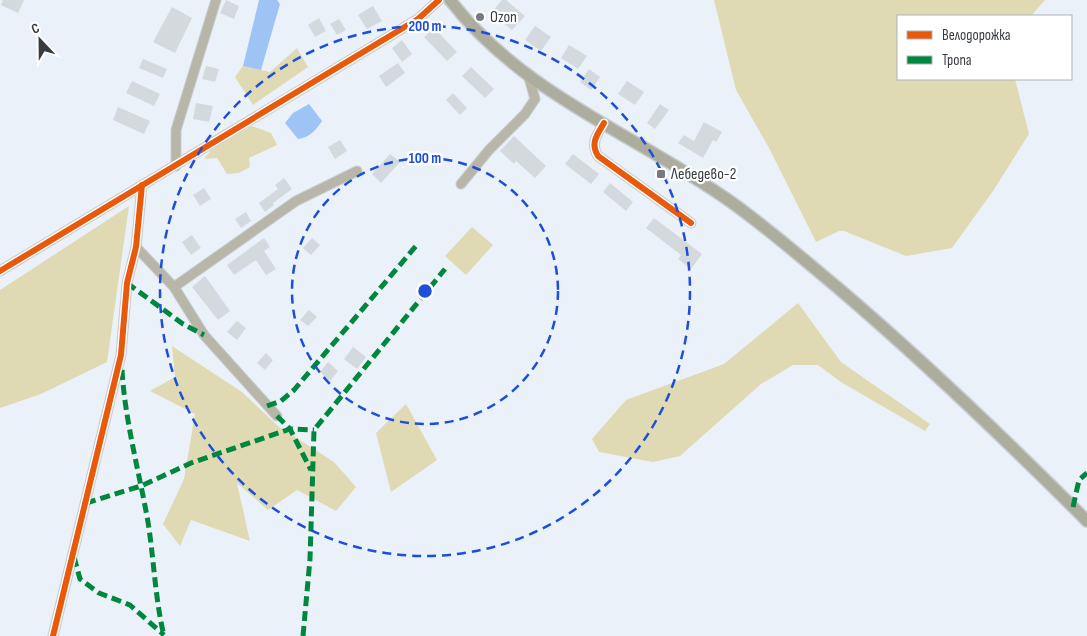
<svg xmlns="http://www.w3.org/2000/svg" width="1087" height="636" font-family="'Sofia Sans Condensed',sans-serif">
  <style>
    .green { fill: #dfdab4 }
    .water { fill: #9dc4f5 }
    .building { fill: #d4d9de }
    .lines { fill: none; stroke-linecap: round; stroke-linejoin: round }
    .minor-casing { stroke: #c8cdd3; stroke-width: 11 }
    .major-casing { stroke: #c8cdd3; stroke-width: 14 }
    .minor { stroke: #b7b6a8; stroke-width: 9 }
    .major { stroke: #adad9e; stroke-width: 11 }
    .quiet { stroke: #00873e; stroke-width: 5; stroke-dasharray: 10 5; stroke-linecap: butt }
    .cycleway-casing { stroke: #fff; stroke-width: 9 }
    .cycleway { stroke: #e8590c; stroke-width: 6 }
    .ring { fill: none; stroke: #1d4ed8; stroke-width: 2.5; stroke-dasharray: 9 6 }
    .poi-dot { fill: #777b81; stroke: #fff; stroke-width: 2 }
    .labels { text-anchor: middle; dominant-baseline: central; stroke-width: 4.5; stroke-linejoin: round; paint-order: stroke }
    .poi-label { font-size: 16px; fill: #383c41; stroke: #fff; text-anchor: start }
    .centre { fill: #1d4ed8; stroke: #fff; stroke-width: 2.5 }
    .ring-label { font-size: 15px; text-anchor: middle; font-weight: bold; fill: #1d4ed8; stroke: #fff; stroke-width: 4.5; stroke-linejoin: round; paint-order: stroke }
  </style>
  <rect width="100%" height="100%" fill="#ebf1f8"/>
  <g class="green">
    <path d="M714 0H1045L1031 16H898V79H1015L1029 134 993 191 952 248 906 256 844 231H839L816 242 769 148 736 90Z"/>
    <path d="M297 48 308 67 253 105 235 77 243 66 270 72Z"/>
    <path d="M252 126 271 133 277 145 249 158 250 167 239 173 227 174 217 158 204 159 213 148Z"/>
    <path d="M129 206 107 362 41 394 0 408V290Z"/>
    <path d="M472 227 493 245 466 275 445 256Z"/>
    <path d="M798 303 841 362 930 424 925 431 841 382 818 365H793L761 384 680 456 653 462 599 452 592 439 626 400 724 364Z"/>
    <path d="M172 346 242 392 278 426 334 462 356 487 336 511 297 490 268 510 237 483 250 541 191 520 180 546 163 524 184 479 195 414 150 391 175 377Z"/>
    <path d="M406 404 437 460 391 492 376 433Z"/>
  </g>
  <g class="water">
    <path d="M259 0H277L280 4 261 70 243 66Z"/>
    <path d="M309 104 322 121C317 129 309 138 298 139L285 123 293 113Z"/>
  </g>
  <g class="building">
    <path d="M3 0H24L18 13 1 5Z"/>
    <path d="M226 0 239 6 234 19 220 13Z"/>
    <path d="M502 0H506L525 16 512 30 491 13Z"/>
    <path d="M373 6 382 21 367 29 358 15Z"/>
    <path d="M172 7 192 18 175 53 153 42Z"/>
    <path d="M319 18 326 31 315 37 308 25Z"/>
    <path d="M339 19 346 30 337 35 330 24Z"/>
    <path d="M535 26 551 37 541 51 525 40Z"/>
    <path d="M434 28 457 52 447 61 424 37Z"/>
    <path d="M402 40 412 54 402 62 392 48Z"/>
    <path d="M569 45 587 56 578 69 561 58Z"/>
    <path d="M143 59 167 69 163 78 139 68Z"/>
    <path d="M398 63 405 73 386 87 379 76Z"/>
    <path d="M206 66 219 69 215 82 202 79Z"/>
    <path d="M471 67 494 89 485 98 462 76Z"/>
    <path d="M589 69 600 77 591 90 580 82Z"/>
    <path d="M132 81 160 94 154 106 126 93Z"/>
    <path d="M627 81 644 92 635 105 618 94Z"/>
    <path d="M453 93 467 108 460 115 446 100Z"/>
    <path d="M196 103 213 106 209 122 193 119Z"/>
    <path d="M660 104 669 110 655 129 647 123Z"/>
    <path d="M118 107 150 121 144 134 113 120Z"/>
    <path d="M704 122 722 132 716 142 713 140 703 158 678 143 684 135 694 141Z"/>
    <path d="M514 136 546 166 535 178 516 161 514 164 500 151Z"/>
    <path d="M340 140 347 151 335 159 328 147Z"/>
    <path d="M390 154 400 162 381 183 372 174Z"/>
    <path d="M573 154 599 174 591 184 565 164Z"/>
    <path d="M284 178 292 189 273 203 274 205 265 212 259 203 278 189 275 185Z"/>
    <path d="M610 183 633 202 626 211 603 192Z"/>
    <path d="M204 188 211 199 200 206 193 195Z"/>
    <path d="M246 212 251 221 241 228 235 219Z"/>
    <path d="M654 218 702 254 691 269 678 259 681 255 646 228Z"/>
    <path d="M192 235 201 248 191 255 182 242Z"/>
    <path d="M264 238 270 247 264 251 276 269 266 275 256 260 234 275 227 265Z"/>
    <path d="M312 238 320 245 311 255 303 248Z"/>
    <path d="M205 276 230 311 218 320 192 287Z"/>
    <path d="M309 310 317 317 308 326 300 320Z"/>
    <path d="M237 321 246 328 237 340 227 332Z"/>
    <path d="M353 347 366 357 357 369 344 359Z"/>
    <path d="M266 353 273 360 265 370 257 363Z"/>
    <path d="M328 362 338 371 330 381 320 372Z"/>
  </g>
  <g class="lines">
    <g class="minor-casing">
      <g id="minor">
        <path d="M604 123C597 135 590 143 598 156L691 223"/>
        <path d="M176 166V130L216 0"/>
        <path d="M461 184 489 150 525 114 535 99 529 78"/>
        <path d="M136 247 174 287 204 335 277 416"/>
        <path d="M0 271 418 19 439 0"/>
        <path d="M174 287 296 201 357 171"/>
        <path d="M53 636 121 355 127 283 136 247 142 185"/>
      </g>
    </g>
    <g class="major-casing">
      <path id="major" d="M450 0C523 95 637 135 731 202 769 229 803 259 838 288 925 362 1007 441 1087 521"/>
    </g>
    <use href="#minor" class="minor"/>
    <use href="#major" class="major"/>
    <g class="quiet">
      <path d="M127 283 183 324 204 335"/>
      <path d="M122 370C125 421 139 471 148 522 154 560 155 598 164 636"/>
      <path d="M267 406 281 401 294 390 416 246"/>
      <path d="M277 416 290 429 311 470"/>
      <path d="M86 503 141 486 191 463 290 429 314 430"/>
      <path d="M1073 507 1079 480 1087 473"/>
      <path d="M74 557 80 579 99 593 130 605 164 635"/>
      <path d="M303 636 310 559 314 430 445 269"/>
    </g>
    <g class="cycleway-casing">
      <g id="cycleway">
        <path d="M604 123C597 135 590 143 598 156L691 223"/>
        <path d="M0 271 418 19 439 0"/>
        <path d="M53 636 121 355 127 283 136 247 142 185"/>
      </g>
    </g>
    <use href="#cycleway" class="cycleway"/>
  </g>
  <g class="ring">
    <circle cx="425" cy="291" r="133"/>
    <circle cx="425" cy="291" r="265"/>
  </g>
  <g class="poi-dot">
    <circle cx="480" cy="17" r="5"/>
    <rect x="656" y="169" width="10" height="10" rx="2.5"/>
  </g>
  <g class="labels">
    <g class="poi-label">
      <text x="490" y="17">Ozon</text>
      <text x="671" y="174">Лебедево-2</text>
    </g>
  </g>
  <circle cx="425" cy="291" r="8" class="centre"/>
  <g class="ring-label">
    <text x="425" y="31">200 m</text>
    <text x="425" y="163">100 m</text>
  </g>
  <rect x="897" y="15" width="175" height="65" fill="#ffffff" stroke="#afb1b3"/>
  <rect x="907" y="31" width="25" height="8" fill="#e8590c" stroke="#afb1b3"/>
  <text x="942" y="40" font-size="15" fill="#383c41">Велодорожка</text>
  <rect x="907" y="56" width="25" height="8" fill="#00873e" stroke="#afb1b3"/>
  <text x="942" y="65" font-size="15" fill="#383c41">Тропа</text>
  <g transform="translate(40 40) rotate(338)" stroke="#ffffff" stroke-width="4" paint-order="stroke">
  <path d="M0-4L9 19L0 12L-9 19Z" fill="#383c41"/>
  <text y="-8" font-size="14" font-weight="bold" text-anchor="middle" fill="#383c41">С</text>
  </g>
</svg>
